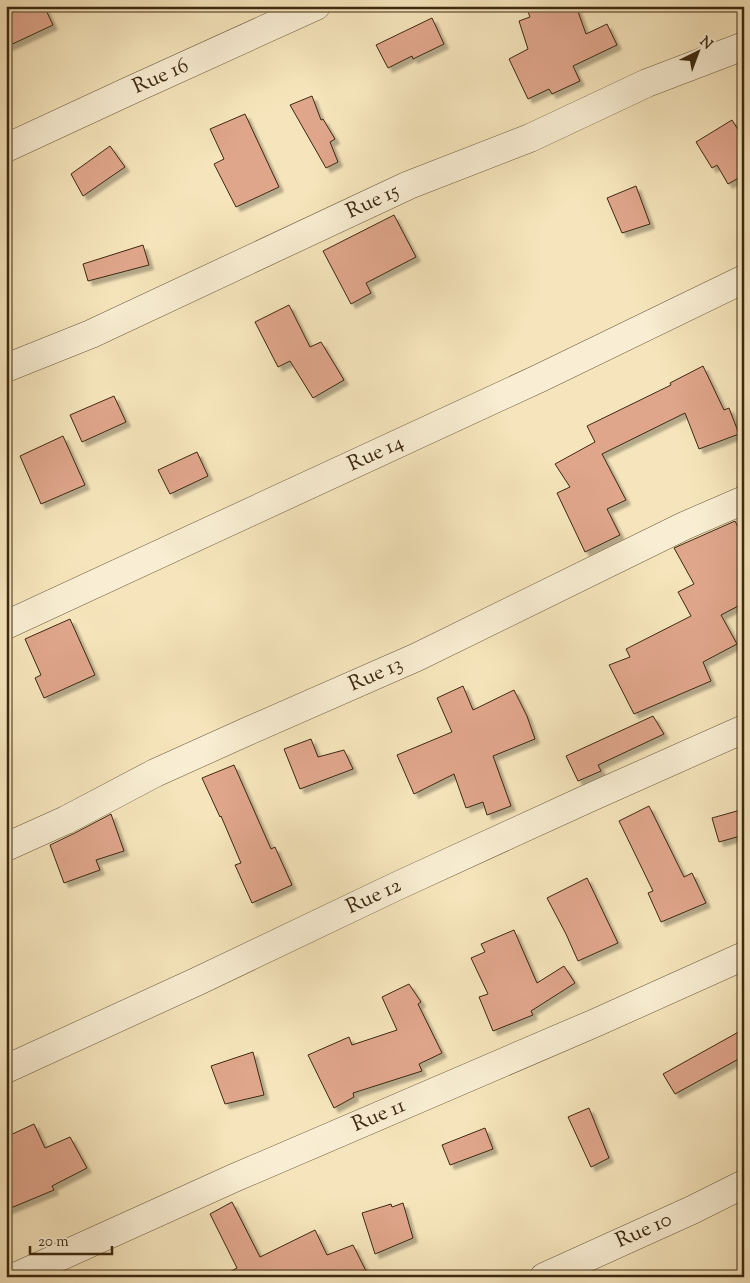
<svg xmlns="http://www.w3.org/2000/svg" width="750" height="1283" font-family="'Sorts Mill Goudy',serif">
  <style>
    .building { fill: #e0a68c; stroke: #3c2910; filter: url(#shadow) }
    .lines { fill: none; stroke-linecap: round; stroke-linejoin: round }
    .minor-casing { stroke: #6a583b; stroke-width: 29 }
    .minor { stroke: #f9eed3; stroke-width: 28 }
    .labels { text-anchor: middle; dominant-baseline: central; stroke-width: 4.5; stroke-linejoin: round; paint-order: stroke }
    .street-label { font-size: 21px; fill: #3c2910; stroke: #f9eed3 }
  </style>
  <defs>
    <filter id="shadow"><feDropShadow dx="4.5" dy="4.5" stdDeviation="1" flood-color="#0004"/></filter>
  </defs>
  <rect width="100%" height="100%" fill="#f6e5bc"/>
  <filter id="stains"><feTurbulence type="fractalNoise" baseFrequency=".004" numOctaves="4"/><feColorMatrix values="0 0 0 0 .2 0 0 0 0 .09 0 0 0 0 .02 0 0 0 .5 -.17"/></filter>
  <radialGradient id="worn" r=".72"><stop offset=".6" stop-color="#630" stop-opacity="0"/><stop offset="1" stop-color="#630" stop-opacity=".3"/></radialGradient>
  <g class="building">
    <path d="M6 6H44L53 25 6 47Z"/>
    <path d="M526 6H576L586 34 607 24 617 45 573 66 580 81 552 94 549 89 528 99 509 59 528 49 519 21 530 17Z"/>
    <path d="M432 18 444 44 413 59 412 56 388 68 376 45Z"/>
    <path d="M312 96 321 120 323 119 335 139 330 142 338 162 326 168 290 105Z"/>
    <path d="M245 114 279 187 236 207 214 164 224 159 210 129Z"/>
    <path d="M732 120 744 139V175L728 184 717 165 712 168 696 142Z"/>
    <path d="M110 146 125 167 83 196 71 174Z"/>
    <path d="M636 186 650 224 622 233 607 198Z"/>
    <path d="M394 215 416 257 366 283 371 293 351 304 323 251Z"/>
    <path d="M143 245 149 265 88 281 83 264Z"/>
    <path d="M289 305 310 347 321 342 344 380 313 398 290 361 278 367 255 322Z"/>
    <path d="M703 366 724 410 729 408 739 434 699 449 685 413 602 454 626 500 607 509 620 535 585 552 557 493 570 487 555 464 595 442 587 426 671 385 670 383Z"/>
    <path d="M114 396 126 422 82 442 70 415Z"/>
    <path d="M63 436 85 485 41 504 20 456Z"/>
    <path d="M197 452 208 476 170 494 158 470Z"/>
    <path d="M735 521 744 538V603L721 615 737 644 703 662 711 681 634 714 609 665 630 657 626 649 691 616 678 592 694 584 674 548Z"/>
    <path d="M70 619 95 675 44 698 35 678 41 675 25 639Z"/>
    <path d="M463 686 473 710 514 690 527 716 535 739 493 756 511 806 487 815 483 802 466 808 454 774 414 794 397 755 452 732 437 698Z"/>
    <path d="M653 716 664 734 598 765 601 771 578 781 566 756Z"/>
    <path d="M311 739 318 757 344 750 353 769 300 789 284 749Z"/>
    <path d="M234 765 271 849 275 847 292 885 252 903 235 865 241 863 221 816 220 817 202 778Z"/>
    <path d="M649 806 684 877 692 873 706 903 661 922 648 893 653 891 619 821Z"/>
    <path d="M744 809V835L719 842 712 818Z"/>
    <path d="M111 814 124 851 96 860 100 870 64 883 50 845 73 834Z"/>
    <path d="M587 878 618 943 578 961 566 934 547 898Z"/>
    <path d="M514 930 537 983 564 966 575 983 531 1011 533 1015 493 1031 479 997 488 994 471 958 485 952 481 944Z"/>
    <path d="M409 984 421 1002 418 1004 442 1053 419 1064 422 1071 353 1093 354 1097 334 1108 308 1055 349 1037 352 1045 397 1030 382 997Z"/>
    <path d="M744 1029V1056L675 1094 663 1074Z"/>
    <path d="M253 1052 264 1095 225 1104 211 1066Z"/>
    <path d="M589 1108 609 1158 591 1167 568 1117Z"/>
    <path d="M34 1124 45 1148 70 1137 87 1168 52 1186 54 1190 6 1210V1137Z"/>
    <path d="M485 1128 493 1149 450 1165 442 1145Z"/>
    <path d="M232 1202 260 1257 315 1230 327 1255 353 1245 369 1277H220L237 1268 210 1214Z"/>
    <path d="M403 1203 413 1238 375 1254 362 1213 391 1204 392 1207Z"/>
  </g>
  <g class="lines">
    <g class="minor-casing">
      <g id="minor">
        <path d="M6 148 129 91 316 6"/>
        <path d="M6 368 91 334 409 185 530 138 647 83 744 46"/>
        <path d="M6 625 540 378 744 279"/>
        <path d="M6 847 66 820 155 773 246 732 417 657 684 526 744 500"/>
        <path d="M6 1069 198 981 397 886 589 798 744 729"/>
        <path d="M15 1277 234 1178 595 1023 744 956"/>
        <path d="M544 1277 692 1210 744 1184"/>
      </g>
    </g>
    <use href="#minor" class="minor"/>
  </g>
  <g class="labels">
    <g class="street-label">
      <text transform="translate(161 77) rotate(-24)">Rue 16</text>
      <text transform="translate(373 202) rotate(-25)">Rue 15</text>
      <text transform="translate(376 454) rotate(-25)">Rue 14</text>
      <text transform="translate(376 675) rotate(-24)">Rue 13</text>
      <text transform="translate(374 897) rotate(-25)">Rue 12</text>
      <text transform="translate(379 1116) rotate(-23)">Rue 11</text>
      <text transform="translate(644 1231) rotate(-24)">Rue 10</text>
    </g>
  </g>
  <rect width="750" height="1283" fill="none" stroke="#f6e5bc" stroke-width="25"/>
  <rect x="8" y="8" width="735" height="1268" fill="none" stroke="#3c2910" stroke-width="2.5"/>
  <rect x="12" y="12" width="725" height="1258" fill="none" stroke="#3c2910"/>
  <g transform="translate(698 52) rotate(42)" stroke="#f9eed3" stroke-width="4" paint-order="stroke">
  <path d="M0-4L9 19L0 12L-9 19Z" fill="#3c2910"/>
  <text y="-8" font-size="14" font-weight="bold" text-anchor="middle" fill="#3c2910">N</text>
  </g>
  <path d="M30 1246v8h82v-8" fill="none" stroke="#3c2910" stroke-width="2.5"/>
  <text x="38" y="1246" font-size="15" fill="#3c2910" stroke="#f9eed3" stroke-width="4" paint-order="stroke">20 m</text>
  <rect width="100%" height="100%" filter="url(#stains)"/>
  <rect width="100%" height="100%" fill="url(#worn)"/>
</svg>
